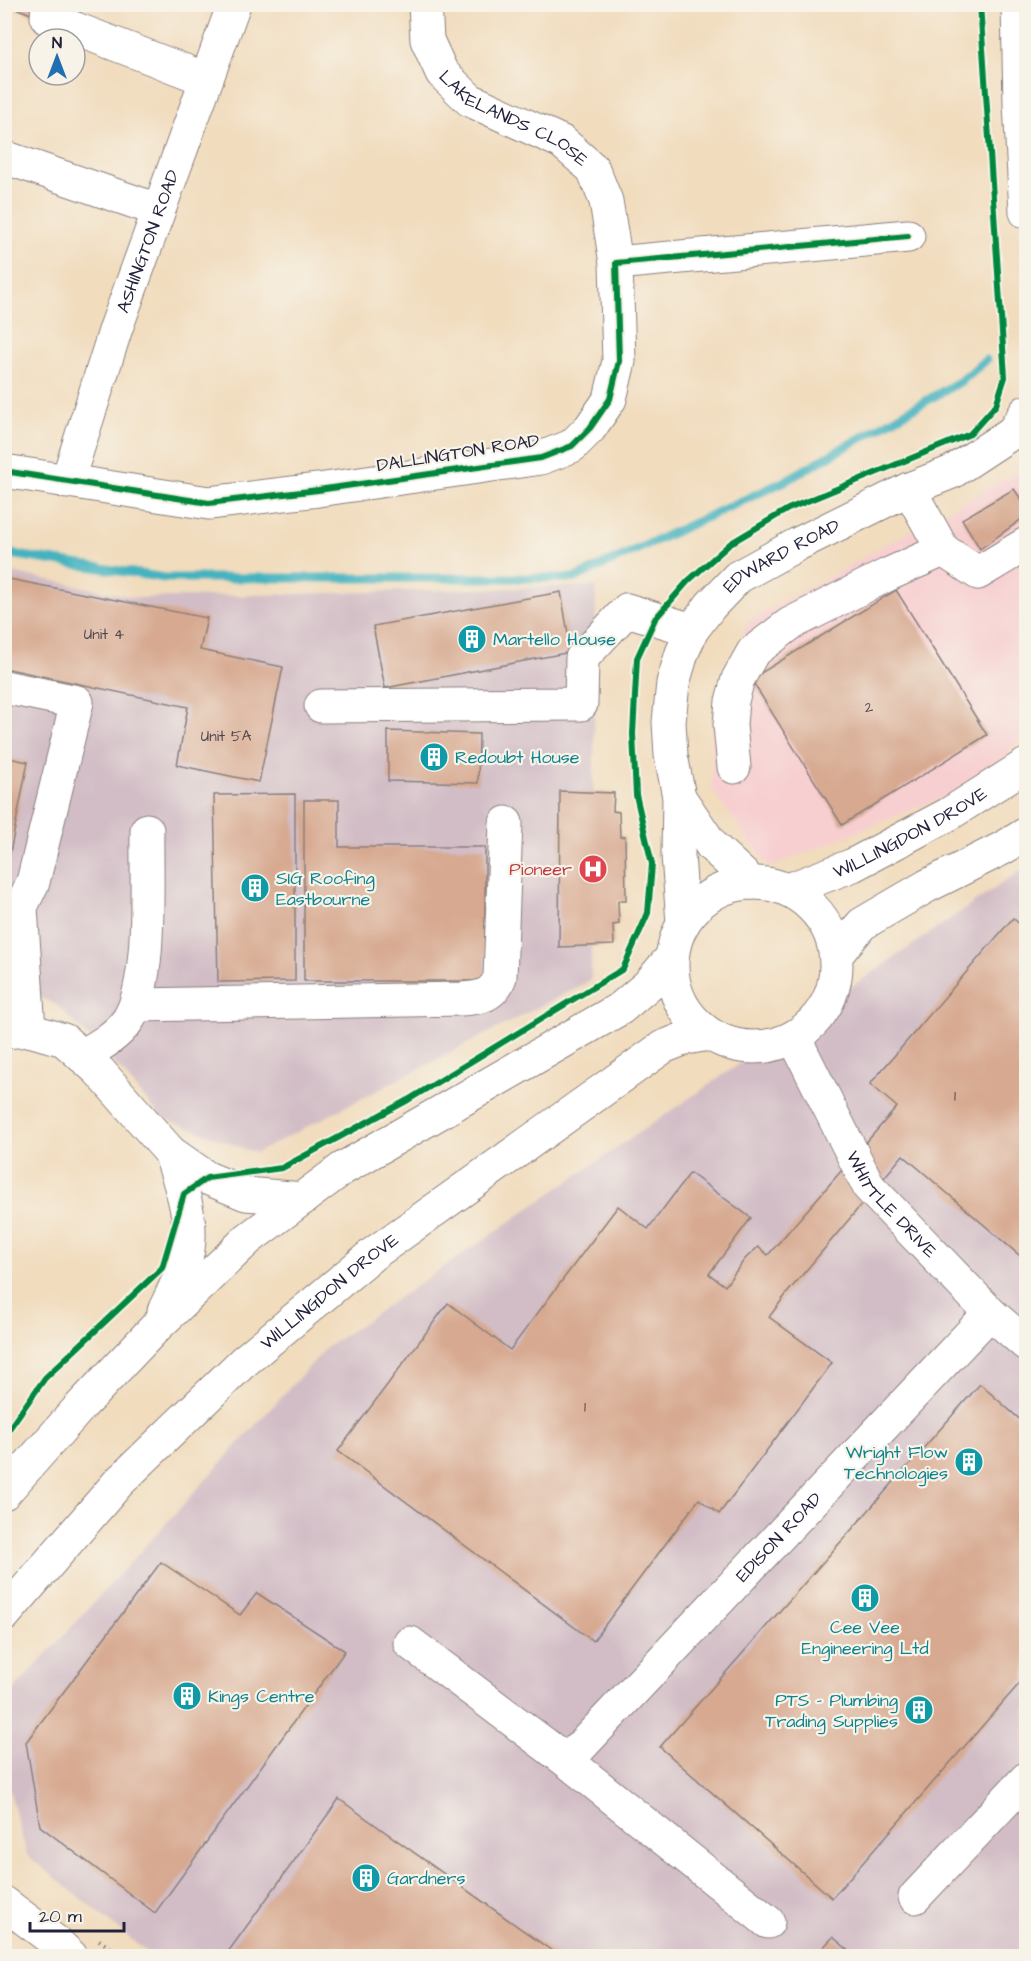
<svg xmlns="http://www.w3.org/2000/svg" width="1031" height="1961" font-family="'Architects Daughter',sans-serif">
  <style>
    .built { fill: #f7cfd1 }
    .industrial { fill: #d2bdc6 }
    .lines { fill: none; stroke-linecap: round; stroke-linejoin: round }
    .stream { stroke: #44b3bf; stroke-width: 9 }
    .building { fill: #d7a990 }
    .minor-casing { stroke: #8a7f7c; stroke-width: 35 }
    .path { stroke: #8a7f7c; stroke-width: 4; stroke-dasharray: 1.5 4.5; stroke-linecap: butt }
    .minor { stroke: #fff; stroke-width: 33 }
    .cycleway-casing { stroke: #f7f3e8; stroke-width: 10 }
    .cycleway { stroke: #00873e; stroke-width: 6 }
    .labels { text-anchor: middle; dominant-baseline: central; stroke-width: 4.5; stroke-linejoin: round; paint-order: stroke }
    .number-label { font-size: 15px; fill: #4f4450 }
    .street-label { font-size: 18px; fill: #22223b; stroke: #f7f3e8 }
    .culture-label { font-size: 18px; fill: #0d838f; stroke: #f7f3e8; text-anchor: start }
    .health-label { font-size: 18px; fill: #be3a42; stroke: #f7f3e8; text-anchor: end }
  </style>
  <rect width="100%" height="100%" fill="#f7f3e8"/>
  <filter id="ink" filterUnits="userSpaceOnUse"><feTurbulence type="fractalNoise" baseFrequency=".0167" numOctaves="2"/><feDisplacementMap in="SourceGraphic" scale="12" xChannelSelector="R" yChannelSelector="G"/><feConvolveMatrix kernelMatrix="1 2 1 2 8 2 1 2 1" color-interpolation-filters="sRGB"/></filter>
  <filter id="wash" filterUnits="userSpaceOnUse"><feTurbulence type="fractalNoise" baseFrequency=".008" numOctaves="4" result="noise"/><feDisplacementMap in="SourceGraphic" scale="24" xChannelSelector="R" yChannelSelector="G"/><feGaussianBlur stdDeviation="1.35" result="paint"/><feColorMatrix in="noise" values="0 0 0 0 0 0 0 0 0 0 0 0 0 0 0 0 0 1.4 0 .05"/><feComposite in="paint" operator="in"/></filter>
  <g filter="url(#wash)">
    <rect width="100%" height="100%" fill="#f1dcbd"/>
    <path class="built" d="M1026 467V735L976 784 769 867 712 790V732L746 623Z"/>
    <g class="industrial">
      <path d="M5 571 137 598 596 586 591 980 256 1153 161 1117 117 1066 57 1005 5 982Z"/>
      <path d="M1026 867V1956H152L27 1855 5 1774 4 1701 326 1348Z"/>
    </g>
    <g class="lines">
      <path class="stream" d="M4 553 165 578H575L785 481 961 381 986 360"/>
    </g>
    <g id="blocks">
      <g class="building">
        <path d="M5 4H46L41 18Z"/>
        <path d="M49 4H83L79 16Z"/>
        <path d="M1014 489 1026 506V516L980 549 962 519Z"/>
        <path d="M4 578 207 618 200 650 283 667 259 782 177 765 188 707 4 668Z"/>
        <path d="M896 590 987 735 842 825 751 679Z"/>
        <path d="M561 592 571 652 385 688 373 626Z"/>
        <path d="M388 731 479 734 478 783 388 781Z"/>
        <path d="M4 757 28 762 8 863 4 862Z"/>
        <path d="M560 791 614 793 613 811 619 812 620 837 625 836 626 901H618L619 924 613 925 614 945 559 947Z"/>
        <path d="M295 794V981L218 982 214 795Z"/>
        <path d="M304 800H339V847H485V981H304Z"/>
        <path d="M1013 918 1026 930V1261L903 1155 788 1292 769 1317 832 1363 719 1514 699 1499 593 1641 338 1451 448 1303 510 1350 618 1206 648 1229 690 1173 751 1218 709 1274 725 1286 745 1259 758 1247 768 1255 897 1107 870 1084Z"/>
        <path d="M980 1384 1026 1425V1676L832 1898 660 1747Z"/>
        <path d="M161 1562 240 1615 257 1593 345 1651 155 1913 40 1826 26 1742Z"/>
        <path d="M339 1799 559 1956H225Z"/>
        <path d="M833 1937 855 1956H815Z"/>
      </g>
    </g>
  </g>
  <g filter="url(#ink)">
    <use href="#blocks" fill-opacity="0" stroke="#8a7f7c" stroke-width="1.5"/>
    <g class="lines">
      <g class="minor-casing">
        <g id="minor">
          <path d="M48 4 47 18 206 79"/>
          <path id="s1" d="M425 4 427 40 442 73 470 100 562 142 593 169 606 201 616 263"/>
          <path d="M1018 4 1020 104 1026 212"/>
          <path d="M4 157 158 210"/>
          <path d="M4 471 209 503 318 490 541 458 572 446 590 428 610 399 619 361 616 263 908 236"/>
          <path id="s2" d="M67 482 116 328 234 4"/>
          <path d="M943 550 978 573 1026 544"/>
          <path d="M4 687 77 702 33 882 21 907 29 1030"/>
          <path d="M321 706 581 704 582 658 627 610 692 630"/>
          <path d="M734 767 730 725 732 701 738 679 753 652 790 624 887 575 943 550 909 489"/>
          <path d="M679 797 712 846 752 883"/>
          <circle cx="754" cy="965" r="82"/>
          <path id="s3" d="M788 890 853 865 949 814 1026 765"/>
          <path id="s4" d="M683 923 678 855 679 797 671 755 669 722 673 683 682 653 692 630 711 605 738 577 798 544 909 489 952 472 1013 432 1026 412"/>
          <path d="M836 955 862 924 927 886 1003 848 1026 834"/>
          <path d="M137 1005 461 999C480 998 493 996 500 977L506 823"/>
          <path d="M4 1032 29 1030 64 1040 99 1071 170 1152 207 1178 246 1194 302 1199"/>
          <path id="s5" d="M794 1037 869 1187 990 1313 1026 1344"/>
          <path d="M82 1056C99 1046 117 1036 128 1020 153 982 146 877 147 830"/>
          <path d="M164 1311C173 1292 184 1271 188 1249 193 1216 180 1183 170 1152"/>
          <path d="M4 1493 79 1408 157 1326 248 1239 342 1169 621 1008 648 985 672 957"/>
          <path id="s6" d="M4 1615 118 1483 242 1363 373 1254 663 1047 686 1038 709 1034"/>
          <path d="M410 1643 567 1761 768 1922"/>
          <path id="s7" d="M567 1761 990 1313"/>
          <path d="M915 1897 1026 1779"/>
          <path d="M4 1903 57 1943 71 1956"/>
        </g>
      </g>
      <path class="path" d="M99 1940 122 1956"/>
      <use href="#minor" class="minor"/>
      <g class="cycleway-casing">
        <g id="cycleway">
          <path d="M4 471 209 503 318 490 541 458 572 446 590 428 610 399 619 361 616 263 908 236"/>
          <path d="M4 1436 45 1378 162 1268 184 1194 207 1178 282 1168 408 1100 623 969 648 913 652 864 636 795 633 734 637 658 655 619 688 581 731 543 788 509 970 434 996 405 1005 377 980 4"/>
        </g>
      </g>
      <use href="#cycleway" class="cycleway"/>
    </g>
  </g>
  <defs>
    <g id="building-disc" transform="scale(1.5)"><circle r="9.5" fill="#0f9aa8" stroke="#f7f3e8"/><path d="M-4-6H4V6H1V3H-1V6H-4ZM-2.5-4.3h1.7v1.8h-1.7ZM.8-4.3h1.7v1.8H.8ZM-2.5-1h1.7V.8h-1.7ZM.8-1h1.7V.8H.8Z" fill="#fff"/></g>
    <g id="hospital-disc" transform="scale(1.5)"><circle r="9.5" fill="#e0444e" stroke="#f7f3e8"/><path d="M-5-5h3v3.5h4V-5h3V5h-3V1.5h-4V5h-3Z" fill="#fff"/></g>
  </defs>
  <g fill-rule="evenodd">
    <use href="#building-disc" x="472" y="639"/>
    <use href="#building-disc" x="434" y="757"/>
    <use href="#hospital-disc" x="593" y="869"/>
    <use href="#building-disc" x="255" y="888"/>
    <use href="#building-disc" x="969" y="1462"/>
    <use href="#building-disc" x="865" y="1598"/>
    <use href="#building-disc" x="187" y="1696"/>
    <use href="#building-disc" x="919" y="1710"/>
    <use href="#building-disc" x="366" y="1878"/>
  </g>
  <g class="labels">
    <g class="number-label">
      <text x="104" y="634">Unit 4</text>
      <text x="869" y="707">2</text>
      <text x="226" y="736">Unit 5A</text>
      <text x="955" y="1096">1</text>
      <text x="585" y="1407">1</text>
    </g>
    <g class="street-label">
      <text stroke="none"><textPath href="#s1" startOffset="158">LAKELANDS CLOSE</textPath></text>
      <text stroke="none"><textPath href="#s2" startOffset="254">ASHINGTON ROAD</textPath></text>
      <text transform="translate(458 453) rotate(-9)">DALLINGTON ROAD</text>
      <text stroke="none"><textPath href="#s4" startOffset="416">EDWARD ROAD</textPath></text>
      <text stroke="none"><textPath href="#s3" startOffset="135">WILLINGDON DROVE</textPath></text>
      <text stroke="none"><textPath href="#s5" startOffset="195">WHITTLE DRIVE</textPath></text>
      <text stroke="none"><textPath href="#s6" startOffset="460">WILLINGDON DROVE</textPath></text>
      <text stroke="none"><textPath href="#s7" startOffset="308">EDISON ROAD</textPath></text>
    </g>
    <g class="culture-label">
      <text x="493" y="639">Martello House</text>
      <text x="455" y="757">Redoubt House</text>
      <text x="276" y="878">SIG Roofing<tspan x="276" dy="21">Eastbourne</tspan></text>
      <text x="948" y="1452" text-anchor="end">Wright Flow<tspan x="948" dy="21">Technologies</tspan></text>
      <text x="865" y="1627" text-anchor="middle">Cee Vee<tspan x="865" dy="21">Engineering Ltd</tspan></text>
      <text x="208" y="1696">Kings Centre</text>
      <text x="898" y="1700" text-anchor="end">PTS - Plumbing<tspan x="898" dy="21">Trading Supplies</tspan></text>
      <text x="387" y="1878">Gardners</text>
    </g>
    <g class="health-label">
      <text x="572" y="869">Pioneer</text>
    </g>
  </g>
  <rect width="1031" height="1961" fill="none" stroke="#f7f3e8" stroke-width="24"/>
  <g transform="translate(57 57)"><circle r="28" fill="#f7f3e8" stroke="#a29fa3" stroke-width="1.5"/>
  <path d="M0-4.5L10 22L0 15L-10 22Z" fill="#1f6fb2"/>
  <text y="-9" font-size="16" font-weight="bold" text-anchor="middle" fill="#22223b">N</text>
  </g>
  <path d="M30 1922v9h94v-9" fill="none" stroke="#22223b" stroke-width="3"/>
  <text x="39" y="1922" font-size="18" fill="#22223b" stroke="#f7f3e8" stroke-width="4.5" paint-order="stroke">20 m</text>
</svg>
